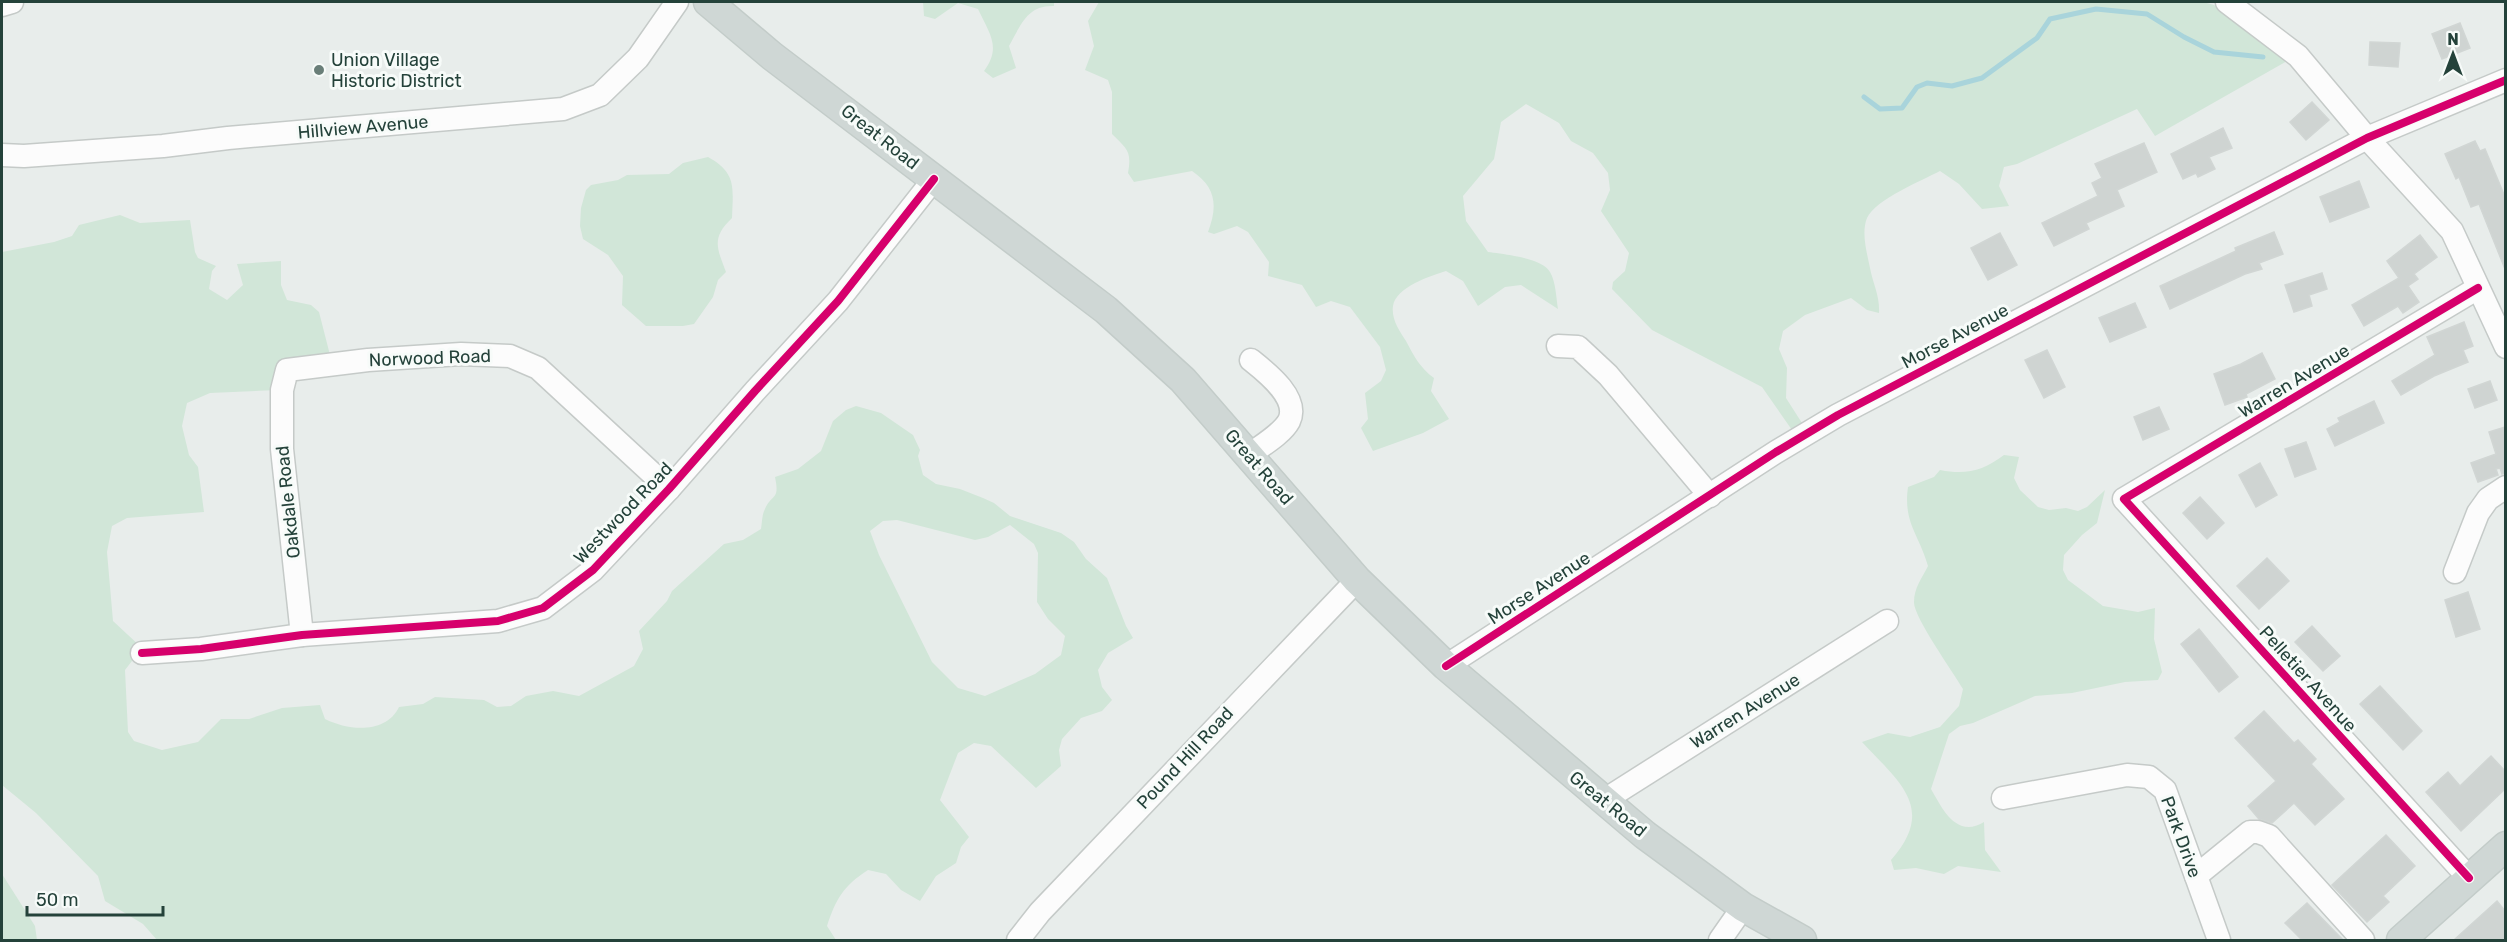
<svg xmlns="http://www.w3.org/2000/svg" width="2507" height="942" font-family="Rubik,sans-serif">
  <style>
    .green { fill: #d1e6d8; fill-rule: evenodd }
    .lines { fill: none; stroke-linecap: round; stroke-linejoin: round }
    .stream { stroke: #a9d4db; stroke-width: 5 }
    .building { fill: #cfd4d2; stroke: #d1d6d4; stroke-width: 1.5 }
    .minor-casing { stroke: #c5cac8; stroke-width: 25 }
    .major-casing { stroke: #c3ccc9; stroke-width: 31 }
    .minor { stroke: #fcfcfc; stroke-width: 22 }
    .major { stroke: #cfd7d5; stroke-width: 28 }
    .cycleway-casing { stroke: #f7fbf9; stroke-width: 11 }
    .cycleway { stroke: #d6006c; stroke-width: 8 }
    .poi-dot { fill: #697e78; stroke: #f7fbf9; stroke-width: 2 }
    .labels { text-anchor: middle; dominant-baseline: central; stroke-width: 6; stroke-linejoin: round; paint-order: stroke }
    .poi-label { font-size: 18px; fill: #24423a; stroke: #f7fbf9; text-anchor: start }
    .street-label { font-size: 18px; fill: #24423a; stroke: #f7fbf9 }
  </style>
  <rect width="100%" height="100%" fill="#e8edeb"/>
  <g class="green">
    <path d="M923 2H1054V6C1027 5 1021 25 1009 46L1016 68 993 78 984 71C1002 47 989 33 978 9L958 3 935 19 924 16Z"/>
    <path d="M1099 2H2203L2214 5 2289 60 2155 136 2137 109 2017 164 2004 167 1999 186 2009 206 1982 209 1959 184 1940 171C1921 181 1876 199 1867 218 1861 233 1867 253 1870 268 1873 284 1880 296 1879 313L1867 310 1851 298 1805 315 1783 331 1779 349 1787 368 1786 398 1809 434 1799 440 1762 387 1652 330 1612 289 1613 282 1625 271 1629 253 1601 211 1610 190 1608 173 1593 153 1571 141 1559 123 1526 104 1501 122 1494 159 1463 196 1466 221 1488 252C1503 254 1543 258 1550 272 1556 282 1556 298 1558 309L1521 285 1505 287 1478 306 1463 281 1446 271C1430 276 1396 287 1393 306 1391 319 1400 332 1406 341 1414 356 1420 368 1434 378L1431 391 1449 419 1423 433 1373 451 1361 428 1368 419 1365 393 1381 381 1386 370 1380 347 1350 307 1331 301 1316 307 1302 285 1268 276 1269 262 1248 232 1237 226 1214 234 1208 232C1218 206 1216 187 1192 171L1134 182 1128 173C1132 151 1127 149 1112 134V92L1108 80 1085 70 1094 46 1088 21Z"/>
    <path d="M708 157C737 173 733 188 732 218 711 238 717 248 726 272L718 280 713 297 694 324 683 326H646L622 305 623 276 608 255 583 239 580 226 581 208 586 190 591 185 618 180 627 175 669 174 683 163Z"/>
    <path d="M120 215 140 223 190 220 195 252 198 258 216 266 212 271 209 289 227 300 243 285 237 264 281 261V285L287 300 311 305 319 312 331 359 277 390 210 393 187 403 182 426 189 455 198 467 204 512 127 518 112 526 107 552 113 621 142 648 125 670 128 732 134 741 162 750 198 742 221 719H249L282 708 320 705 325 719C349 731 386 734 399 707L423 704 435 697 484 700 497 707 511 706 526 696 553 691 579 696 634 666 643 649 639 631 667 601 672 591 724 544 743 540 761 529C762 523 762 514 765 509 772 493 780 501 775 477L798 469 821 451 833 421 846 410 856 406 881 413 913 435 920 450 918 456 923 475 936 484 960 489 983 498 994 503 1010 516 1061 533 1074 542 1086 559 1107 578 1126 626 1133 638 1108 653 1098 670 1102 687 1112 700 1102 711 1081 718 1062 739 1059 750 1061 766 1036 788 991 746 974 743 958 753 940 800 969 837 961 847 956 863 936 876 920 901 901 890 886 874 868 870C843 886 836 899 827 926L836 940H157L143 924 105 901 98 876 36 813 2 785V252L54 242 72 236 79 225ZM897 520 975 540 988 537 1010 525 1034 544 1038 553 1037 602 1048 619 1065 636 1061 655 1035 674 985 696 958 688 932 662 879 555 870 531 883 521Z"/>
    <path d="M2004 455 2019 457 2014 478 2020 490 2038 507 2049 510 2066 508 2078 511 2087 507 2105 490 2097 523 2082 535 2064 555 2063 570 2068 580 2103 606 2138 612 2155 608 2154 639 2162 672 2158 680 2125 682 2072 693 2035 696 1973 723 1960 726 1949 734 1931 789C1942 808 1956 839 1984 822L1985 850 2001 872 1958 866 1944 874 1916 868 1894 870 1891 860C1937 808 1899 782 1862 742L1888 733 1910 737 1940 727 1959 706 1963 689C1953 672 1913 616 1914 602 1914 588 1922 578 1928 566 1919 534 1903 523 1908 487L1934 477 1940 470C1966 475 1983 471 2004 455Z"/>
    <path d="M2 874 35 926 37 940H2Z"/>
  </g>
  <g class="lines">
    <path class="stream" d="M1864 97 1880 109 1902 108 1917 87 1927 83 1952 86 1982 78 2037 38 2050 19 2096 9 2147 14 2184 37 2214 52 2263 57"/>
  </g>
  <g class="building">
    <path d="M2460 23 2470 48 2442 59 2432 34Z"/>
    <path d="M2370 42 2400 43 2398 67 2369 65Z"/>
    <path d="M2312 102 2329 120 2306 140 2290 122Z"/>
    <path d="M2223 128 2232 148 2209 157 2215 169 2198 177 2196 173 2183 179 2171 154Z"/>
    <path d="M2475 141 2480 151 2485 149 2505 197V269L2479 204 2471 207 2459 177 2456 179 2445 154Z"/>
    <path d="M2144 143 2157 172 2117 190 2124 206 2086 223 2089 229 2054 246 2042 223 2098 196 2092 183 2102 178 2095 164Z"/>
    <path d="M2359 181 2369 207 2330 222 2320 197Z"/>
    <path d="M2274 232 2283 254 2259 263 2262 269 2245 274 2170 309 2160 286 2236 251 2235 248Z"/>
    <path d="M2000 233 2017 265 1988 280 1971 248Z"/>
    <path d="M2420 235 2437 257 2414 274 2418 279 2408 286 2419 302 2403 313 2398 306 2364 326 2352 305 2399 278 2387 261Z"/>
    <path d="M2322 273 2327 289 2309 295 2312 306 2294 312 2285 285Z"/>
    <path d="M2135 303 2146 327 2110 342 2099 318Z"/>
    <path d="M2464 322 2473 346 2463 350 2468 362 2434 376 2401 395 2392 381 2435 355 2427 337Z"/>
    <path d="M2047 350 2065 387 2044 398 2025 360Z"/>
    <path d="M2262 353 2275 379 2246 394 2247 397 2225 405 2214 374 2241 364Z"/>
    <path d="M2490 381 2497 400 2475 408 2468 389Z"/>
    <path d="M2374 401 2384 423 2335 446 2327 429 2340 422 2338 418Z"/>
    <path d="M2159 407 2169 429 2143 440 2134 417Z"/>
    <path d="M2505 427V473L2502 474 2500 468 2496 469 2498 475 2478 482 2471 463 2496 454 2489 432Z"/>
    <path d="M2306 442 2316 469 2295 477 2285 449Z"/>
    <path d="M2260 463 2277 495 2256 507 2239 475Z"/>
    <path d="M2200 497 2224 523 2207 539 2183 513Z"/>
    <path d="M2267 558 2289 581 2259 609 2237 586Z"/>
    <path d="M2468 592 2480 629 2456 637 2445 600Z"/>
    <path d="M2312 626 2340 656 2323 671 2295 642Z"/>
    <path d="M2199 629 2238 677 2219 692 2181 644Z"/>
    <path d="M2380 686 2422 731 2403 750 2360 704Z"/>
    <path d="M2264 711 2294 743 2298 740 2316 759 2311 764 2344 799 2315 825 2294 803 2272 823 2259 819 2248 806 2276 781 2235 738Z"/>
    <path d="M2491 756 2505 771V789L2461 831 2426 792 2448 772 2460 786Z"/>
    <path d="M2386 835 2415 866 2383 896 2389 902 2367 922 2332 885Z"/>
    <path d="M2497 901 2505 911V940H2454Z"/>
    <path d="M2307 903 2343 940H2302L2285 923Z"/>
  </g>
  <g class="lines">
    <g class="minor-casing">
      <g id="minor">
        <path d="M2227 2 2298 56 2367 138 2452 231 2506 347"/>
        <path d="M2 5 12 2"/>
        <path d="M2 155 24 156 163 146 228 138 563 109 600 95 638 58 677 2"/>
        <path d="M1558 346 1578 347 1608 375 1710 496"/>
        <path d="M1249 455C1261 446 1282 434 1289 421 1300 398 1266 372 1251 360"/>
        <path d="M2455 572 2478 513 2488 499 2506 487"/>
        <path d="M302 635 282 449V390L287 370 368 360 461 354 510 356 538 368 669 489"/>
        <path d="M142 653 201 649 302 635 498 621 543 608 593 570 669 489 755 391 838 301 934 179"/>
        <path d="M1446 666 1776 452 1838 415 2367 138 2506 80"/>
        <path d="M2003 798 2127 775 2149 777 2165 790 2219 940"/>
        <path d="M1603 801 1887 621"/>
        <path d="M2196 876 2250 832H2258L2269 836 2363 940"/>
        <path d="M2469 878 2124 499 2478 288"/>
        <path d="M1018 940 1040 912 1357 580"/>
        <path d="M1720 940 1743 907"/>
      </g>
    </g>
    <g class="major-casing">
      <g id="major">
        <path d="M708 2 772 56 1106 310 1183 380 1357 580 1446 666 1645 835 1743 907 1802 940"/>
        <path d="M2401 940 2506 846"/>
      </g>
    </g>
    <use href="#minor" class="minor"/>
    <use href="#major" class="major"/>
    <g class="cycleway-casing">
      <g id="cycleway">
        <path d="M142 653 201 649 302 635 498 621 543 608 593 570 669 489 755 391 838 301 934 179"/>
        <path d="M1446 666 1776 452 1838 415 2367 138 2506 80"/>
        <path d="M2469 878 2124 499 2478 288"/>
      </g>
    </g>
    <use href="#cycleway" class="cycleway"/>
  </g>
  <circle class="poi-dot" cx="319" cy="70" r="6"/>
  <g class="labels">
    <g class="poi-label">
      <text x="331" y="60">Union Village<tspan x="331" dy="21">Historic District</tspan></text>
    </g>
    <g class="street-label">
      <text transform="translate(363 127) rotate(-5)">Hillview Avenue</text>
      <text transform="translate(880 137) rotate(38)">Great Road</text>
      <text transform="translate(1955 336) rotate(-28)">Morse Avenue</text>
      <text transform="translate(430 358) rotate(-2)">Norwood Road</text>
      <text transform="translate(2294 381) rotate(-31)">Warren Avenue</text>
      <text transform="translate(1259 467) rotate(49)">Great Road</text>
      <text transform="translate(288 502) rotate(-96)">Oakdale Road</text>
      <text transform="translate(623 513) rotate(-46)">Westwood Road</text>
      <text transform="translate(1539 588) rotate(-33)">Morse Avenue</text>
      <text transform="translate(2308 679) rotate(48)">Pelletier Avenue</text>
      <text transform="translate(1745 711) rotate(-32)">Warren Avenue</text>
      <text transform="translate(1185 758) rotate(-47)">Pound Hill Road</text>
      <text transform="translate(1608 804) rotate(39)">Great Road</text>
      <text transform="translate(2181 837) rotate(70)">Park Drive</text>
    </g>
  </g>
  <rect width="2507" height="942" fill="none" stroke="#24423a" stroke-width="6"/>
  <g transform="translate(2453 54)" stroke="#f7fbf9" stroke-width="4.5" paint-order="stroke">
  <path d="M0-4.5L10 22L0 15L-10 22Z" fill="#24423a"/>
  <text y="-9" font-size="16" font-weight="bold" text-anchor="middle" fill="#24423a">N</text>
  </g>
  <path d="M27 906v9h136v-9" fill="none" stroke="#24423a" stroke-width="3"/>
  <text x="36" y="906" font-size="18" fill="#24423a" stroke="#f7fbf9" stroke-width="4.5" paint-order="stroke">50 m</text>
</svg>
